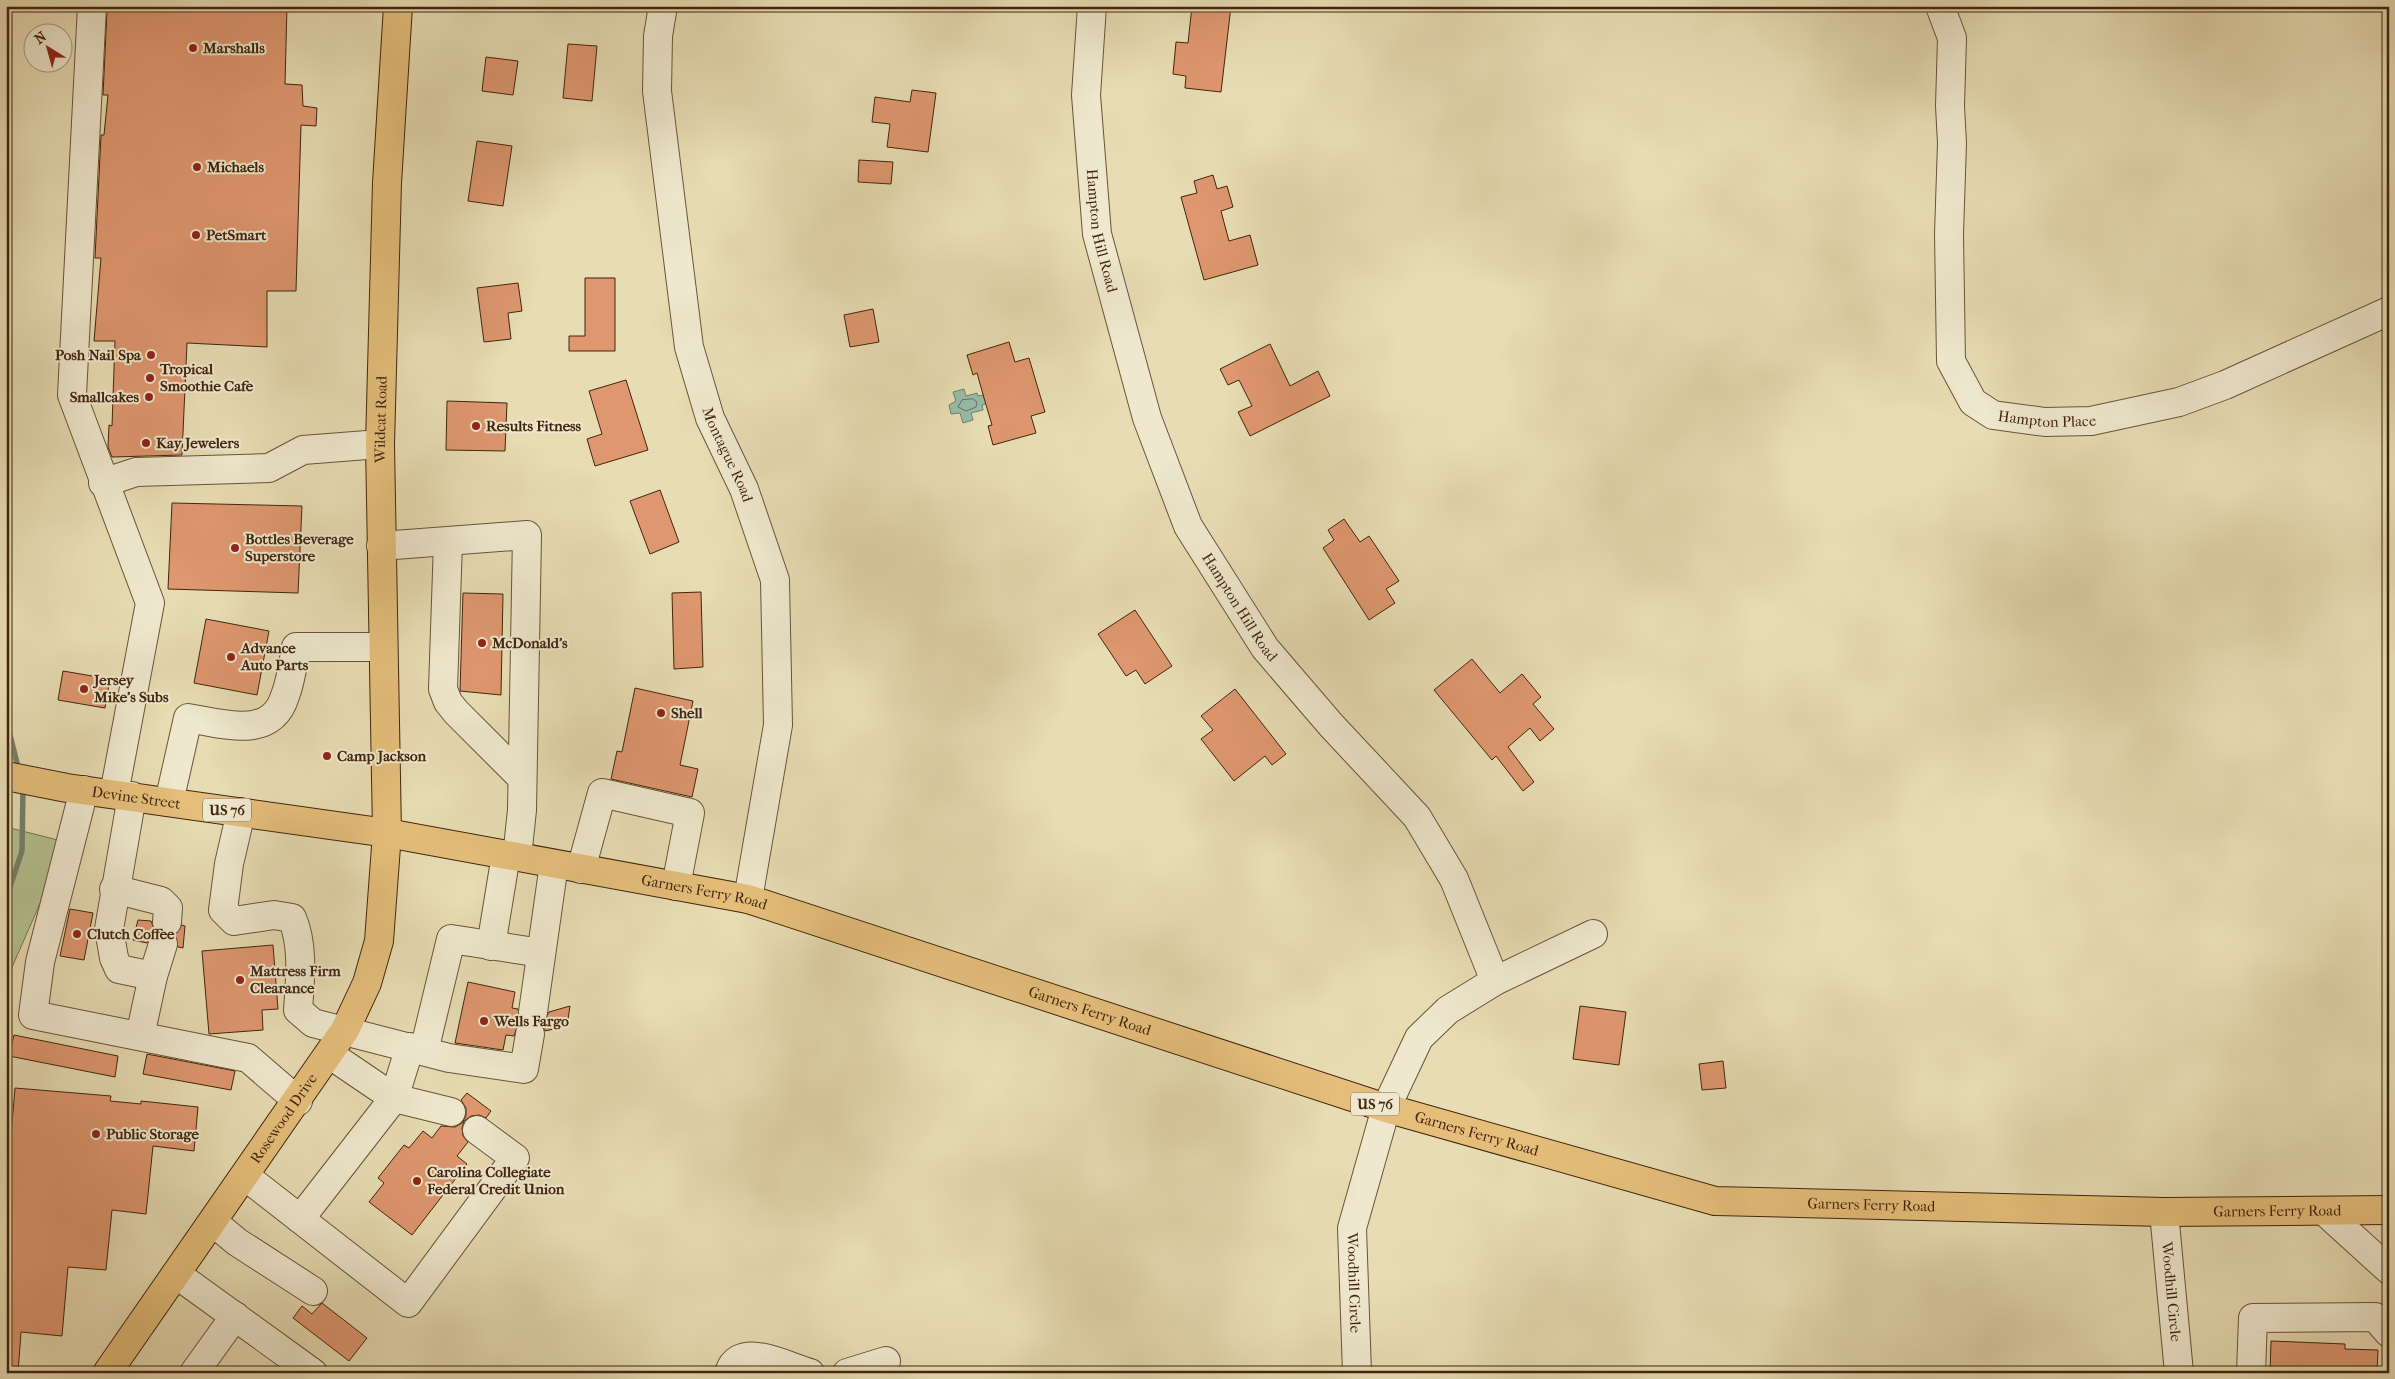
<svg xmlns="http://www.w3.org/2000/svg" width="2395" height="1379" font-family="'IM FELL French Canon',serif">
  <style>
    .green { fill: #b3c18f; stroke: #7a734e }
    .water { fill: #97bcaa; stroke: #75806b }
    .lines { fill: none; stroke-linecap: round; stroke-linejoin: round }
    .shore { stroke: #6c705c; stroke-width: 1 }
    .stream { stroke: #75806b; stroke-width: 5.5 }
    .building { fill: #de976f; stroke: #41250d }
    .minor-casing { stroke: #6a5336; stroke-width: 30 }
    .major-casing { stroke: #41250d; stroke-width: 30 }
    .minor { stroke: #efe8ce; stroke-width: 28 }
    .major { stroke: #e4be7a; stroke-width: 28 }
    .poi-dot { fill: #8f2418; stroke: #efe8ce; stroke-width: 2 }
    .labels { text-anchor: middle; dominant-baseline: central; stroke-width: 4; stroke-linejoin: round; paint-order: stroke }
    .shield { fill: #efe8ce; stroke: #756047; stroke-width: 1 }
    .shield-label { font-size: 14px; font-weight: bold; fill: #41250d }
    .poi-label { font-size: 15px; font-weight: bold; fill: #41250d; stroke: #efe8ce; text-anchor: start }
    .street-label { font-size: 15px; fill: #41250d; stroke: #efe8ce }
  </style>
  <rect width="100%" height="100%" fill="#e7dcb3"/>
  <filter id="stains"><feTurbulence type="fractalNoise" baseFrequency=".004" numOctaves="4"/><feColorMatrix values="0 0 0 0 .2 0 0 0 0 .09 0 0 0 0 .02 0 0 0 .5 -.17"/></filter>
  <radialGradient id="worn" r=".72"><stop offset=".6" stop-color="#630" stop-opacity="0"/><stop offset="1" stop-color="#630" stop-opacity=".3"/></radialGradient>
  <g class="green">
    <path d="M6 827 58 840 42 899 13 965 6 989Z"/>
    <path d="M6 1057 11 1078 6 1137Z"/>
  </g>
  <path class="water" d="M964 389 966 396 977 393 978 396 984 395 986 404 982 405 983 410 971 413 973 420 963 423 960 413 951 414 949 405 956 401 953 392Z"/>
  <g class="lines">
    <path class="shore" d="M973 399 977 402 976 407 966 411 958 407 962 400Z"/>
    <g class="stream">
      <path d="M6 719 19 771"/>
      <path d="M6 899 22 851 23 787"/>
    </g>
  </g>
  <g class="building">
    <path d="M112 6H287L285 84 302 85 303 106 317 108 316 126 301 125 296 291H267V347L187 343 182 455 112 457 108 447 109 425 112 426 115 341H94L101 258H95L101 135H104L108 95H103L107 11H112Z"/>
    <path d="M1192 6H1231L1221 92 1185 88 1186 76 1173 74 1176 42 1188 43Z"/>
    <path d="M568 44 597 46 592 101 563 98Z"/>
    <path d="M486 57 518 61 513 95 482 91Z"/>
    <path d="M912 90 936 93 928 152 887 147 890 124 872 122 875 97 910 102Z"/>
    <path d="M477 141 512 146 503 206 468 201Z"/>
    <path d="M859 160 893 162 891 184 858 182Z"/>
    <path d="M1213 175 1217 189 1227 186 1233 207 1221 211 1229 241 1250 235 1258 265 1204 280 1181 197 1197 193 1194 181Z"/>
    <path d="M585 278H615V351H569V336H585Z"/>
    <path d="M518 283 522 311 508 313 511 339 484 342 477 288Z"/>
    <path d="M873 309 879 342 850 347 844 315Z"/>
    <path d="M1009 342 1015 362 1029 358 1045 412 1031 416 1036 433 993 445 988 426 992 425 984 398 977 373 973 375 967 355Z"/>
    <path d="M1270 344 1290 386 1318 371 1330 396 1250 436 1238 412 1252 406 1239 380 1228 385 1220 369Z"/>
    <path d="M626 380 648 450 595 466 587 439 602 434 589 391Z"/>
    <path d="M447 401 507 403 505 451 446 450Z"/>
    <path d="M660 490 679 542 650 554 630 501Z"/>
    <path d="M172 503 302 506 298 593 168 589Z"/>
    <path d="M1344 519 1360 542 1369 536 1399 581 1386 589 1395 603 1369 620 1323 548 1334 540 1328 530Z"/>
    <path d="M701 592 703 667 674 669 672 593Z"/>
    <path d="M463 593 503 594 501 695 460 691Z"/>
    <path d="M1135 610 1172 666 1145 684 1136 670 1126 676 1098 634Z"/>
    <path d="M206 619 269 631 257 695 194 683Z"/>
    <path d="M1472 659 1500 693 1522 674 1541 697 1533 704 1554 729 1540 741 1530 728 1508 747 1534 782 1523 791 1496 756 1492 760 1434 690Z"/>
    <path d="M63 671 110 679 105 708 58 700Z"/>
    <path d="M635 688 693 701 680 765 698 769 692 797 611 779 617 751 622 752Z"/>
    <path d="M1235 689 1286 754 1272 765 1265 756 1234 781 1201 739 1213 730 1201 716Z"/>
    <path d="M70 909 93 913 84 960 60 956Z"/>
    <path d="M138 920 151 921 155 931 147 943 133 940Z"/>
    <path d="M182 925 185 926 183 948 178 947 175 935Z"/>
    <path d="M273 945 278 1009 262 1010 263 1030 209 1034 202 951Z"/>
    <path d="M468 982 515 992 512 1008 518 1009 521 1022 518 1024 514 1036 506 1035 503 1050 455 1043Z"/>
    <path d="M570 1006 567 1026 545 1031 542 1024 549 1012Z"/>
    <path d="M1580 1006 1626 1012 1619 1065 1573 1059Z"/>
    <path d="M14 1035 118 1056 115 1077 9 1056Z"/>
    <path d="M147 1054 235 1071 231 1090 143 1074Z"/>
    <path d="M1723 1061 1726 1088 1702 1090 1699 1064Z"/>
    <path d="M15 1088 111 1096 110 1101 141 1104V1101L198 1107 194 1151 153 1146 146 1214 112 1210 106 1270 68 1267 62 1336 21 1332 18 1373H6V1195Z"/>
    <path d="M467 1093 491 1111 486 1118 479 1115 471 1116 464 1121 462 1128 463 1136 468 1142 457 1156 467 1164 412 1235 369 1202 384 1183 378 1178 404 1145 409 1148 423 1131 432 1138 441 1126 455 1127 462 1123 466 1116V1108L461 1100Z"/>
    <path d="M322 1303 367 1338 349 1361 293 1318 302 1306 312 1314Z"/>
    <path d="M2271 1341 2345 1344V1349L2378 1350 2377 1373H2270Z"/>
  </g>
  <g class="lines">
    <g class="minor-casing">
      <g id="minor">
        <path d="M92 6 72 395 150 603 114 794"/>
        <path id="s1" d="M663 6 658 36 657 91 689 347 710 418 744 489 775 580 778 725 748 899"/>
        <path id="s2" d="M1092 6 1086 95 1097 234 1147 418 1188 526 1265 648 1331 725 1417 817 1454 879 1495 981 1448 1010 1419 1038 1386 1108 1352 1228 1357 1373"/>
        <path id="s3" d="M1940 6 1952 38 1950 106 1952 143 1949 234 1951 361 1973 402 1993 415 2045 422 2091 421 2179 402 2225 385 2389 311"/>
        <path d="M103 483 136 472 269 468 303 450 380 444"/>
        <path d="M448 542 443 689 448 702 456 712 522 778"/>
        <path d="M381 546 527 535 522 810 517 857"/>
        <path d="M84 790 40 962 33 1015 248 1058 298 1101"/>
        <path d="M132 796 109 929 114 958 119 969 153 976 140 1036"/>
        <path d="M169 802 188 718C222 723 271 741 285 696 291 681 293 663 296 647H383"/>
        <path d="M241 812 229 864 223 910 234 921 274 915 292 918C304 945 300 981 298 1010L313 1023 449 1058 524 1069 530 1034"/>
        <path d="M581 869 602 793 690 813 676 886"/>
        <path d="M114 889 161 901 168 908 167 922"/>
        <path d="M491 946 506 855"/>
        <path d="M153 976 163 944"/>
        <path d="M1495 981 1593 934"/>
        <path d="M533 1012 554 864"/>
        <path d="M424 1051 451 939 541 953"/>
        <path d="M329 1054 394 1098 451 1112"/>
        <path d="M245 1176 408 1303 515 1158 477 1130"/>
        <path d="M2324 1211 2389 1270"/>
        <path id="s4" d="M2164 1212 2179 1373"/>
        <path d="M300 1219 394 1098 410 1047"/>
        <path d="M213 1222 237 1242 313 1291"/>
        <path d="M176 1274 313 1373"/>
        <path d="M194 1373 235 1316"/>
        <path d="M729 1373C738 1339 788 1367 810 1373"/>
        <path d="M847 1373 886 1361 883 1373"/>
        <path d="M2251 1373 2253 1318 2375 1317 2389 1333"/>
      </g>
    </g>
    <g class="major-casing">
      <g id="major">
        <path id="s5" d="M6 776 67 788 387 833 748 899 1386 1108 1715 1201 2164 1212 2389 1210"/>
        <path id="s6" d="M107 1373 345 1030 367 983 379 941 387 833 380 444 387 183 398 6"/>
      </g>
    </g>
    <use href="#minor" class="minor"/>
    <use href="#major" class="major"/>
  </g>
  <g class="poi-dot">
    <circle cx="193" cy="48" r="5"/>
    <circle cx="197" cy="167" r="5"/>
    <circle cx="196" cy="235" r="5"/>
    <circle cx="151" cy="355" r="5"/>
    <circle cx="150" cy="378" r="5"/>
    <circle cx="149" cy="397" r="5"/>
    <circle cx="476" cy="426" r="5"/>
    <circle cx="146" cy="443" r="5"/>
    <circle cx="235" cy="548" r="5"/>
    <circle cx="482" cy="643" r="5"/>
    <circle cx="231" cy="657" r="5"/>
    <circle cx="84" cy="689" r="5"/>
    <circle cx="661" cy="713" r="5"/>
    <circle cx="327" cy="756" r="5"/>
    <circle cx="77" cy="934" r="5"/>
    <circle cx="240" cy="980" r="5"/>
    <circle cx="484" cy="1021" r="5"/>
    <circle cx="96" cy="1134" r="5"/>
    <circle cx="417" cy="1181" r="5"/>
  </g>
  <g class="labels">
    <g class="shield">
      <rect x="203" y="798.5" width="48" height="23" rx="4"/>
      <rect x="1351" y="1092.5" width="48" height="23" rx="4"/>
    </g>
    <g class="shield-label">
      <text x="227" y="810">US 76</text>
      <text x="1375" y="1104">US 76</text>
    </g>
    <g class="poi-label">
      <text x="203" y="48">Marshalls</text>
      <text x="207" y="167">Michaels</text>
      <text x="206" y="235">PetSmart</text>
      <text x="141" y="355" text-anchor="end">Posh Nail Spa</text>
      <text x="160" y="369">Tropical<tspan x="160" dy="17">Smoothie Cafe</tspan></text>
      <text x="139" y="397" text-anchor="end">Smallcakes</text>
      <text x="486" y="426">Results Fitness</text>
      <text x="156" y="443">Kay Jewelers</text>
      <text x="245" y="539">Bottles Beverage<tspan x="245" dy="17">Superstore</tspan></text>
      <text x="492" y="643">McDonald's</text>
      <text x="241" y="648">Advance<tspan x="241" dy="17">Auto Parts</tspan></text>
      <text x="94" y="680">Jersey<tspan x="94" dy="17">Mike's Subs</tspan></text>
      <text x="671" y="713">Shell</text>
      <text x="337" y="756">Camp Jackson</text>
      <text x="87" y="934">Clutch Coffee</text>
      <text x="250" y="971">Mattress Firm<tspan x="250" dy="17">Clearance</tspan></text>
      <text x="494" y="1021">Wells Fargo</text>
      <text x="106" y="1134">Public Storage</text>
      <text x="427" y="1172">Carolina Collegiate<tspan x="427" dy="17">Federal Credit Union</tspan></text>
    </g>
    <g class="street-label">
      <text stroke="none"><textPath href="#s2" startOffset="226">Hampton Hill Road</textPath></text>
      <text stroke="none"><textPath href="#s3" startOffset="482">Hampton Place</textPath></text>
      <text stroke="none"><textPath href="#s6" startOffset="1035">Wildcat Road</textPath></text>
      <text stroke="none"><textPath href="#s1" startOffset="458">Montague Road</textPath></text>
      <text stroke="none"><textPath href="#s2" startOffset="631">Hampton Hill Road</textPath></text>
      <text stroke="none"><textPath href="#s5" startOffset="132">Devine Street</textPath></text>
      <text stroke="none"><textPath href="#s5" startOffset="708">Garners Ferry Road</textPath></text>
      <text stroke="none"><textPath href="#s5" startOffset="1112">Garners Ferry Road</textPath></text>
      <text stroke="none"><textPath href="#s6" startOffset="310">Rosewood Drive</textPath></text>
      <text stroke="none"><textPath href="#s5" startOffset="1518">Garners Ferry Road</textPath></text>
      <text stroke="none"><textPath href="#s5" startOffset="1922">Garners Ferry Road</textPath></text>
      <text stroke="none"><textPath href="#s5" startOffset="2328">Garners Ferry Road</textPath></text>
      <text stroke="none"><textPath href="#s2" startOffset="1441">Woodhill Circle</textPath></text>
      <text stroke="none"><textPath href="#s4" startOffset="80">Woodhill Circle</textPath></text>
    </g>
  </g>
  <rect width="2395" height="1379" fill="none" stroke="#e7dcb3" stroke-width="25"/>
  <rect x="8" y="8" width="2380" height="1364" fill="none" stroke="#41250d" stroke-width="2.5"/>
  <rect x="12" y="12" width="2370" height="1354" fill="none" stroke="#41250d"/>
  <g transform="translate(48 48) rotate(323)"><circle r="24" fill="#efe8ce" stroke="#a99a81"/>
  <path d="M0-4L9 19L0 12L-9 19Z" fill="#8f2418"/>
  <text y="-8" font-size="14" font-weight="bold" text-anchor="middle" fill="#41250d">N</text>
  </g>
  <rect width="100%" height="100%" filter="url(#stains)"/>
  <rect width="100%" height="100%" fill="url(#worn)"/>
</svg>
